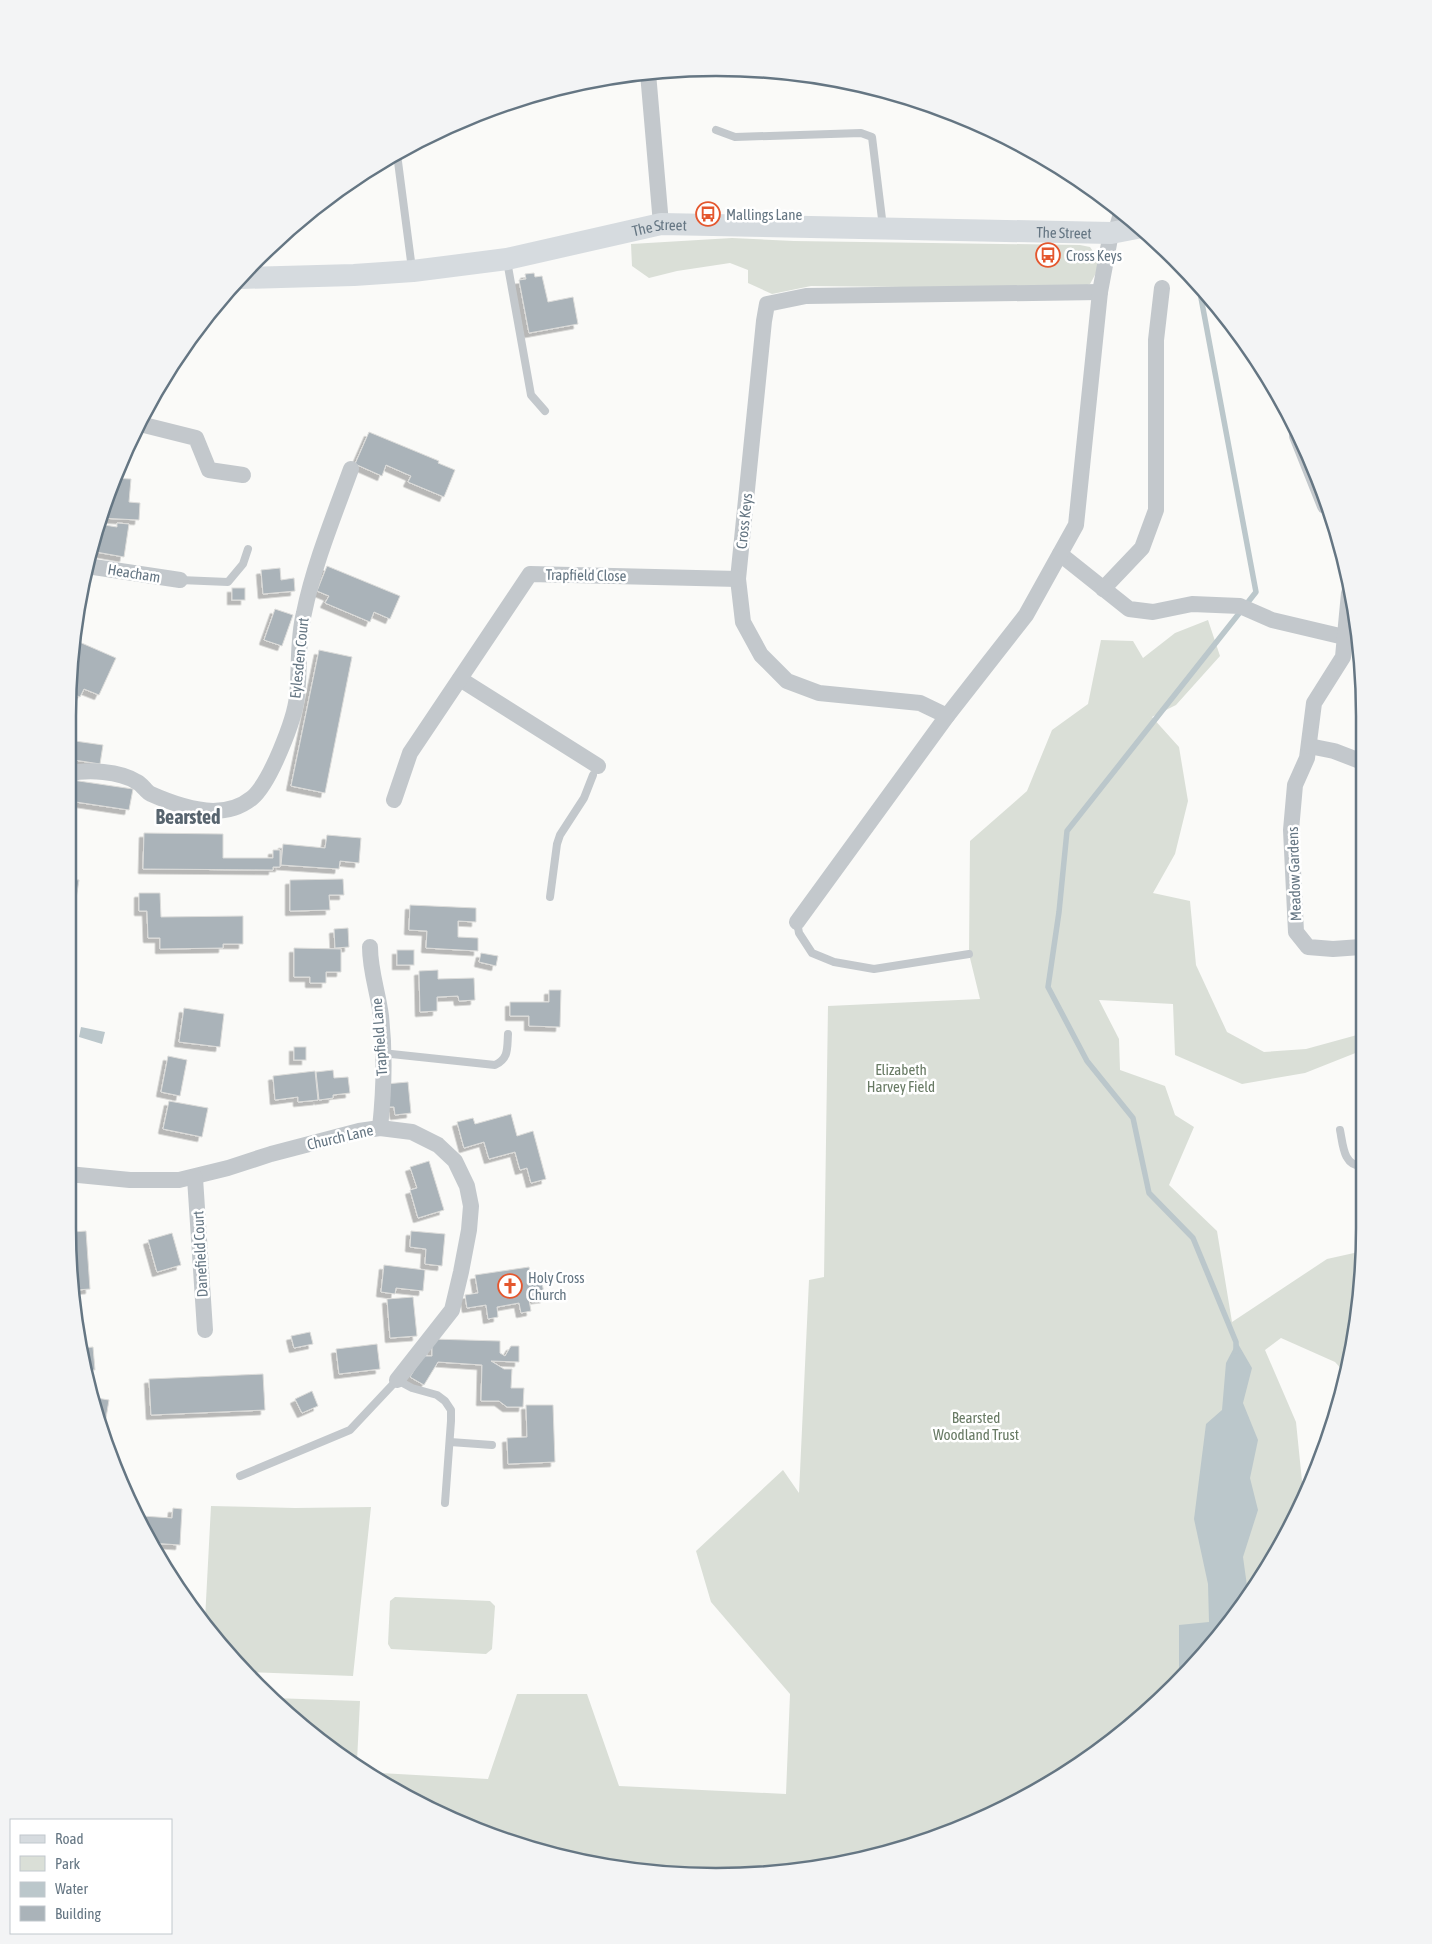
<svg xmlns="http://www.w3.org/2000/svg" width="1432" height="1944" font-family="'Asap Condensed',sans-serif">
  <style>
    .green { fill: #dadfd7 }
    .water { fill: #bbc7cb }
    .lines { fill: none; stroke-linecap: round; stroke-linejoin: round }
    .stream { stroke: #bbc7cb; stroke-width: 5.5 }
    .building { fill: #aab3b9; stroke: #dcdcda; filter: url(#shadow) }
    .lane { stroke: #c3c8cc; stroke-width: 8 }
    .street { stroke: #c3c8cc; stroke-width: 16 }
    .secondary { stroke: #d6dbdf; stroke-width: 22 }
    .labels { text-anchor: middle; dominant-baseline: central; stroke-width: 5; stroke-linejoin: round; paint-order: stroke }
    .poi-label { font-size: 15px; fill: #657683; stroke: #fff; text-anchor: start }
    .street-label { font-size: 15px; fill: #657683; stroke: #fff }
    .park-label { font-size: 15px; fill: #687a64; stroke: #fff }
    .district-label { font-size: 20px; font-weight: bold; fill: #57646e; stroke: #fff }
    .rim { fill: none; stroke: #657683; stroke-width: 2.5 }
  </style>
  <defs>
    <filter id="shadow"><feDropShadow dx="-4.5" dy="4.5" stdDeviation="0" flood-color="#0004"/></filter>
  </defs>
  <rect width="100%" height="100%" fill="#fafaf8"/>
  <g class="green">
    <path d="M732 238 794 241 1080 245 1090 247 1099 260 1096 273 1090 284 1076 289 811 286 772 294 748 283V270L730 263 677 271 649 278 632 266 631 244Z"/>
    <path d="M1208 620 1220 656 1176 705 1152 717 1179 747 1188 801 1175 854 1153 893 1190 901 1196 965 1227 1032 1264 1052 1306 1049 1357 1035 1358 1052 1305 1073 1242 1084 1175 1055 1173 1004 1099 1000 1119 1039 1120 1070 1165 1086 1175 1115 1194 1127 1169 1185 1217 1231 1232 1322 1327 1259 1363 1251V1271L1346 1374 1335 1362 1281 1338 1265 1350 1296 1422 1303 1491 1278 1552 1204 1655 1111 1742 964 1827 800 1871 716 1876 590 1864 429 1810 380 1776V1773L488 1779 517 1694H587L619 1786 786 1794 790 1694 711 1602 696 1551 783 1470 799 1493 809 1280 824 1277 828 1006 980 999 969 954 970 841 1027 791 1052 730 1088 704 1101 640 1133 641 1143 658 1175 633Z"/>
    <path d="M211 1506 295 1508 371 1507 353 1676 250 1672 205 1620Z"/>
    <path d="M395 1597 490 1601 495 1606 492 1649 486 1654 391 1649 388 1644 390 1601Z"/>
    <path d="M273 1698 360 1701 357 1761 288 1715Z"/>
  </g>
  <g class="water">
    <path d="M81 1027 105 1032 102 1044 79 1037Z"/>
    <path d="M1237 1342 1252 1368 1243 1403 1258 1440 1250 1478 1258 1510 1243 1557 1248 1593 1204 1655 1179 1679V1625L1209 1622 1208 1584 1194 1519 1206 1424 1222 1410 1226 1363Z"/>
  </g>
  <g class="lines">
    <path class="stream" d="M1199 287 1256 592 1067 831 1059 912 1048 987 1087 1061 1133 1118 1149 1193 1193 1238 1236 1342V1351"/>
  </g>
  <g class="building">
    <path d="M534 273 535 277 542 276 548 302 573 297 578 324 529 333 519 280 526 279 525 274Z"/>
    <path d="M369 432 439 461 438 463 455 470 444 497 408 482 411 476 386 465 382 476 355 464Z"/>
    <path d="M125 453 120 476 114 475 117 468Z"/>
    <path d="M113 478 131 479 129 502 140 503 139 520 100 518Z"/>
    <path d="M117 523 129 524 124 557 96 552 95 558 88 557 98 524 117 527Z"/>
    <path d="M327 566 400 596 390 619 374 612 370 622 325 603 329 596 317 591Z"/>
    <path d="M280 568 281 580 294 578 295 591 263 594 261 570Z"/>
    <rect x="232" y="588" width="13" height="12"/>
    <path d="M275 609 293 615 282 646 264 640Z"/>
    <path d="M77 641 116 658 99 695 84 689 80 697 70 693Z"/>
    <path d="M319 650 352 657 325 793 291 786Z"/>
    <path d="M68 718 72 719 68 736Z"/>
    <path d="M68 740 103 745 100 764 68 759Z"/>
    <path d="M72 780 133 789 129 810 69 801Z"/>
    <path d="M144 833 223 834V858H273V850H280V867H273V870L143 869Z"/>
    <path d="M327 835 361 838 359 863 340 861 339 869 281 865 283 844 325 848Z"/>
    <path d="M68 879 79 880 76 899 68 898Z"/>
    <path d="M343 879 344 895H329L330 910 290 911V880Z"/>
    <path d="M139 893H160L161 917 243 916V944H223V948L160 949V938H148L147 911H139Z"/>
    <path d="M410 905 476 908V922L458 921V937L478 938V951L426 948 427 931 409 930Z"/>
    <path d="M348 928 349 947 335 948 334 929Z"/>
    <path d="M294 948 341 949V972H326V983H310V977H294Z"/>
    <rect x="397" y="950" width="17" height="15"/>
    <path d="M481 953 498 956 496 966 479 962Z"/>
    <path d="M438 970V979L474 978 475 1000 459 1001 458 996 437 997V1011L420 1012 419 971Z"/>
    <path d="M549 990H561L560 1027 529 1026V1016H510V1002H549Z"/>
    <path d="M184 1008 224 1014 220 1047 179 1042Z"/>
    <rect x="294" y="1047" width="12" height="13"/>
    <path d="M168 1056 187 1060 180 1096 161 1092Z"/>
    <path d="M333 1070 334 1078 348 1077 350 1093 333 1095V1098L319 1100 316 1072Z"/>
    <path d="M315 1071 318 1100 298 1102V1097L275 1100 273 1076Z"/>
    <path d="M408 1082 411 1113 395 1115 394 1107H387L385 1084Z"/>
    <path d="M169 1101 208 1108 202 1137 163 1129Z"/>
    <path d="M511 1114 517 1136 533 1131 546 1179 531 1183 527 1168 520 1170 515 1152 489 1159 484 1142 464 1148 457 1122 473 1118 475 1124Z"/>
    <path d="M429 1161 444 1210 418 1218 410 1190 417 1188 410 1167Z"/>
    <path d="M68 1229H73V1232L86 1231 90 1289 76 1290Z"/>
    <path d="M411 1231 445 1234 442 1266 425 1264 426 1249 410 1247Z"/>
    <path d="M172 1233 181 1265 157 1272 148 1240Z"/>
    <path d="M384 1265 425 1270 423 1291 396 1288 395 1294 381 1292Z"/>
    <path d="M529 1267 531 1279 541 1278 545 1298 529 1300 531 1311 521 1313 519 1303 497 1307 498 1317 488 1319 486 1305 467 1308 465 1295 478 1293 475 1275Z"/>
    <path d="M413 1297 417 1336 390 1338 387 1299Z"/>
    <path d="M310 1332 313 1344 294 1348 291 1336Z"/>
    <path d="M432 1339 500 1341V1353L505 1356 511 1346H519V1362L491 1361 504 1369H512L511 1388H524L523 1407H507L499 1401H481L482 1365 438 1362 424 1385 410 1377 423 1356H432Z"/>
    <path d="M377 1344 380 1369 339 1374 336 1349Z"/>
    <path d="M93 1347 95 1370H86L83 1348Z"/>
    <path d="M263 1374 265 1410 151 1415 149 1379Z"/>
    <path d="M312 1391 318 1406 302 1413 295 1399Z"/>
    <path d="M90 1397 109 1400 105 1424 100 1423Z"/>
    <path d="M526 1405H553L555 1462 508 1464 507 1438 527 1437Z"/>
    <path d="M173 1508 182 1509 180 1545 151 1543 141 1527 142 1516 172 1518Z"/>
    <path d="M155 1551H164V1565H163Z"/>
  </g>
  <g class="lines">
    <g class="lane">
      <path d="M716 130 735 137 861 133 872 137 883 227"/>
      <path d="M397 154 412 269"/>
      <path d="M1112 230 1118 210"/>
      <path d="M507 261 531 395 545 411"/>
      <path d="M180 580 228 582 243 564 248 549"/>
      <path d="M1344 637 1359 633"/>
      <path d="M550 897 557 844 560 835 584 798 593 775"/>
      <path d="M797 922 799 933 812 953 834 962 874 969 969 954"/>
      <path d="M382 1053 495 1065C509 1058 507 1049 508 1034"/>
      <path d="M1340 1130C1343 1144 1343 1166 1362 1166"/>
      <path d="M450 1442 492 1445"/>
      <path d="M240 1476 350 1430 397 1380 412 1388 437 1395 445 1401 451 1410V1421L445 1503"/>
    </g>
    <g class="street">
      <path d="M648 73 661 224"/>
      <path d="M140 424 196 438 209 470 243 475"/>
      <path d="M1297 436 1325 506"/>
      <path d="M1060 554 1129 609 1153 612 1192 604 1240 606 1272 620 1344 637"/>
      <path d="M87 566 180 580"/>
      <path d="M1103 589 1142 548 1156 510V340L1162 288"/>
      <path d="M1349 593 1343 657 1314 703 1307 758 1295 785 1291 830 1296 932 1308 947 1333 949 1361 947"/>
      <path d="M460 679 598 766"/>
      <path d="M947 716 920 703 819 693 787 681 761 655 743 622 738 579 764 321 767 304 806 296 1100 292"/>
      <path d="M1309 746 1334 751 1360 761"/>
      <path d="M68 774C87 769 120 771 137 782 143 785 146 792 151 794 171 803 192 810 213 811 227 811 241 807 252 798 270 783 295 719 297 696 300 668 297 640 304 613 314 564 334 516 351 469"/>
      <path d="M394 800 410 753 530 574 738 579"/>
      <path d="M797 922 947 716 1026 615 1076 525 1100 292 1111 233"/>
      <path d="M370 947C370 971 378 992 381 1016 385 1052 384 1091 380 1128"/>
      <path d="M68 1174 130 1180H179L228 1168 271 1154 359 1131 380 1128 412 1132 438 1145 455 1161 467 1186 471 1206 469 1230 461 1272 452 1310 397 1380"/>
      <path d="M195 1178 205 1330"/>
    </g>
    <path class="secondary" id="s1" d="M240 278 354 275 413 271 507 259 661 224 1111 233 1142 227"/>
  </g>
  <defs>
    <g id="bus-ring" transform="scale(1.25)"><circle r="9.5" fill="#fff" stroke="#e4572e" stroke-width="1.5"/><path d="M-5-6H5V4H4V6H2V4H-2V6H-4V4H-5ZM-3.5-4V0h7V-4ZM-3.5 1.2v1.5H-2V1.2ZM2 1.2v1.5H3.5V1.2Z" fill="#e4572e"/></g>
    <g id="church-ring" transform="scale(1.25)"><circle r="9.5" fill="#fff" stroke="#e4572e" stroke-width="1.5"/><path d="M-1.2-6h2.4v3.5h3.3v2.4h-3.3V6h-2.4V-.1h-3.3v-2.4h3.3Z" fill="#e4572e"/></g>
  </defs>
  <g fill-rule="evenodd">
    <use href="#bus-ring" x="708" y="214"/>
    <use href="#bus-ring" x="1048" y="255"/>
    <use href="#church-ring" x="510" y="1286"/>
  </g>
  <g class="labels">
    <g class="poi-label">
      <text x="726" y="214">Mallings Lane</text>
      <text x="1066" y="255">Cross Keys</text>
      <text x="528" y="1277">Holy Cross<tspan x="528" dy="17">Church</tspan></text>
    </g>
    <g class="street-label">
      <text stroke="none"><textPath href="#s1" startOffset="424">The Street</textPath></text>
      <text stroke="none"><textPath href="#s1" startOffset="829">The Street</textPath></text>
      <text transform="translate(744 521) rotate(-84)">Cross Keys</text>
      <text transform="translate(134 573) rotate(9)">Heacham</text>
      <text transform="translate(586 575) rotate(1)">Trapfield Close</text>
      <text transform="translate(299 658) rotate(-84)">Eylesden Court</text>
      <text transform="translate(1294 874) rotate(-92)">Meadow Gardens</text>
      <text transform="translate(379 1037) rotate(-94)">Trapfield Lane</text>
      <text transform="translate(340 1137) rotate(-13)">Church Lane</text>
      <text transform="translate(200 1254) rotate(-93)">Danefield Court</text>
    </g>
    <g class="park-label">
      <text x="901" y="1069">Elizabeth<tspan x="901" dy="17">Harvey Field</tspan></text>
      <text x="976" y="1417">Bearsted<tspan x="976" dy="17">Woodland Trust</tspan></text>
    </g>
    <g class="district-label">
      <text x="188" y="816">Bearsted</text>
    </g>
  </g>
  <path d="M0 0H1432V1944H0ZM716 76H716A640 640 0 0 1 1356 716V1228A640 640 0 0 1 716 1868H716A640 640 0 0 1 76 1228V716A640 640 0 0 1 716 76Z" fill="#f3f4f5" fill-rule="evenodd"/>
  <path class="rim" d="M716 76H716A640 640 0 0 1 1356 716V1228A640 640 0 0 1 716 1868H716A640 640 0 0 1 76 1228V716A640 640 0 0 1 716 76Z"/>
  <rect x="10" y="1819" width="162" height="115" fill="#ffffff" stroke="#c1c8cd"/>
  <rect x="20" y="1835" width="25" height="8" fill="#d6dbdf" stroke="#c1c8cd"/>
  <text x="55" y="1844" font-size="15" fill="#657683">Road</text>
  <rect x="20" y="1856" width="25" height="15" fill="#dadfd7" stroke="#c1c8cd"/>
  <text x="55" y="1869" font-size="15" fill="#657683">Park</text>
  <rect x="20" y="1882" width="25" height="15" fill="#bbc7cb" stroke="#c1c8cd"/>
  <text x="55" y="1894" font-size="15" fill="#657683">Water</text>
  <rect x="20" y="1906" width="25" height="15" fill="#aab3b9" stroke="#c1c8cd"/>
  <text x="55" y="1919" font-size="15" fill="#657683">Building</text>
</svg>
